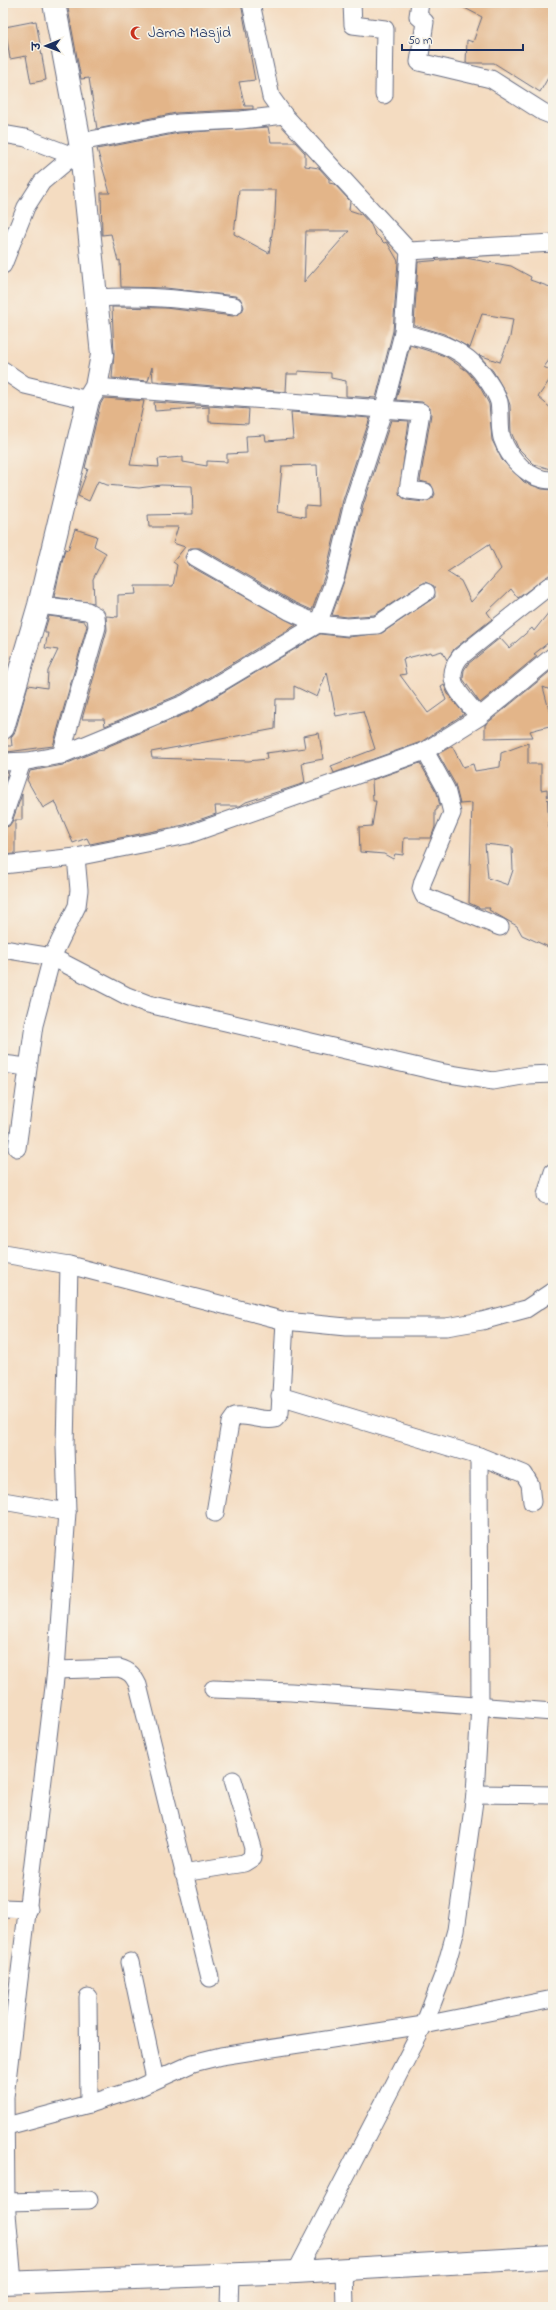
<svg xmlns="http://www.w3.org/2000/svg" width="556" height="2310" font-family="'Indie Flower','Playpen Sans Deva',sans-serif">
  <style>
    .building { fill: #e3b589; fill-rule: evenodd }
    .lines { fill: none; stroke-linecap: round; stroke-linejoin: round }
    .minor-casing { stroke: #676c81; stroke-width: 19 }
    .tertiary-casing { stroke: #676c81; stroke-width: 24 }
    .minor { stroke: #fff; stroke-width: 17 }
    .tertiary { stroke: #fff; stroke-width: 22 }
    .labels { text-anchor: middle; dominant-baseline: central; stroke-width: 3.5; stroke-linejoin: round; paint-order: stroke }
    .poi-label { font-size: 16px; fill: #1b2f5e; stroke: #f7f3e8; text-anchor: start }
  </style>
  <rect width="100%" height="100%" fill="#f7f3e8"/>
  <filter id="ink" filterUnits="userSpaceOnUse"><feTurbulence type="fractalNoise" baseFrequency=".025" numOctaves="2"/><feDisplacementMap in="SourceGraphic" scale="8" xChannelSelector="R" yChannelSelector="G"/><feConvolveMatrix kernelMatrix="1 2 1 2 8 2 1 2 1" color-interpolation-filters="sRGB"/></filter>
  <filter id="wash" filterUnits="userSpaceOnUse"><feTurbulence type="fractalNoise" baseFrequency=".012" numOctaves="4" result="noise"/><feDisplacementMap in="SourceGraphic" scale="16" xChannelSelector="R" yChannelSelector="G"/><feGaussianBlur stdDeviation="0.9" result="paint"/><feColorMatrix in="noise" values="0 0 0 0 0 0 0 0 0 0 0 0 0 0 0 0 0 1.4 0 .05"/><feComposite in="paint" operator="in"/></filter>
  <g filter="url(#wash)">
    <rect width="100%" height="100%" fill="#f4dcc1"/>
    <g id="blocks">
      <g class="building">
        <path d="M67 3H241L255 80 239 82 245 106H253V109L176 113 97 129 89 78 81 79Z"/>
        <path d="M455 3H553V69L540 92 494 63H466L467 40 473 42 482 17Z"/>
        <path d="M36 21 46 80 31 83 26 56 10 59 5 27Z"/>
        <path d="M268 127 271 142H295L305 153V166L319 168 329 179V183L334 184 350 201 349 210 361 214 371 225 375 234 384 243 387 242 398 261 393 331 376 398 346 396V381L331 378V373L298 371V374H287L286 392 153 381 152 367 148 381 112 378 114 354 112 307 165 308 233 316 242 312 244 307 240 298 235 296 166 288 121 287 120 260 118 261 111 234 102 235 101 193H110L97 149 179 133ZM239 190H276L275 215 269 253 234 234ZM306 231H349L304 282Z"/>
        <path d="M465 258 511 266 531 277 530 280 553 288V355L544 367 553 372V375L538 397 553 410V470L534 464 518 448 511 432 510 405 506 394 493 371 479 355 500 362 510 337 513 319 482 314 470 348 444 334 414 325 418 262Z"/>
        <path d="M410 345 445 356 467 371 480 387 489 404 492 440 502 460 524 482 542 489 553 490V572L518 598 511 589 487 612 492 619 454 649 447 660 442 651 432 654 431 652 403 659 406 674 400 675 428 713 446 700 441 687 444 685 448 694 464 714 421 742 334 773 331 766 375 749 363 711 336 716 327 672 317 697 294 686V699H276L275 729 151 752 152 758 248 761 267 759 266 753 305 748 303 736 319 733 323 759 302 763 305 783 246 802 240 806H215L216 814 184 825 90 844 87 838 73 843 55 801 43 808 27 780 30 771 63 765 97 751 104 750V748L190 712 320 634 348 637 382 633 435 597 434 586 425 582 374 615 347 617 332 615 345 578 363 506 391 420 409 421 399 494 406 500 424 502 433 498 435 494 431 484 420 481 431 414 430 408 422 402 396 400ZM489 544 501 569 471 602 461 581 447 572Z"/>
        <path d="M104 398 144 401 130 465 159 467 158 459 183 457V462L207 466V461L227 462V454L247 453 246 436 265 435 266 441 293 439 291 412 370 418 343 500 326 572 312 610 294 602 200 548H190L185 557 190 566 296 625 181 694 105 726 104 719H82L107 630 106 616 118 617V595L136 594 135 586H173L177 565 173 562 185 547 173 543 178 527H149L148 515 193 514 192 486 161 485 139 488 107 485 98 481 89 501 78 496 88 469 85 468 100 405ZM317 465 319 506 305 505V517L278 512 282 466Z"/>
        <path d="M154 402 249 409 248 424 209 422V407L155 411Z"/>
        <path d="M75 529 97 536 94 546 106 553 93 579 94 603 54 597 65 549 68 550Z"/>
        <path d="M553 607V639L534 654 537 656 480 703 463 679 464 670 468 664 500 638 509 648 532 628 534 631Z"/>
        <path d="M49 616 84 621 87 626 53 746 7 752V746H12L11 737 15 732 28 685 47 688 48 671 58 650 45 648 48 633H45V629Z"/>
        <path d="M553 669V691L543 687 553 725 530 731 533 737 485 738V725Z"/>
        <path d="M528 743V764H541V790L547 789 549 830 553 831V949L522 935 517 926 489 910 490 908H480L469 903 472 803 460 804 455 784 438 754 452 746 463 767 473 764 475 771 500 767 501 753ZM485 844 512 847 513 870 508 885 488 878Z"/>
        <path d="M420 763 437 793 440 806H437V810H435V827L431 838H404L403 855 395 854 393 859 384 854 360 852 359 827 372 826 376 801H373L372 780Z"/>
        <path d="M3 772H8L3 787Z"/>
        <path d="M22 794V820H15V854L3 855V828L9 826 12 822Z"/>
      </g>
    </g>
  </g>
  <g filter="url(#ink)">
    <use href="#blocks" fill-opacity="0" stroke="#676c81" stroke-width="1"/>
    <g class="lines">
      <g class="minor-casing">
        <g id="minor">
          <path d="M251 3 271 97 284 115 409 251"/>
          <path d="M352 3 353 25 385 29 384 95"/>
          <path d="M420 3 418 16 425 22 419 62 491 79 543 112 553 116"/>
          <path d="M3 134 26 138 73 156"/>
          <path d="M80 142 178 123 241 120 284 115"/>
          <path d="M3 265 26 207 42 182 80 150"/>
          <path d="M96 298C146 295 185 299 234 306"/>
          <path d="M403 333C429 340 453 344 474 364 483 373 495 390 499 402 501 414 499 427 502 438 509 459 530 481 553 480"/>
          <path d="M3 370 25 385 88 400"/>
          <path d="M96 387 421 412 408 490 425 492"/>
          <path d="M195 557 289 611 318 624 347 627 377 625 426 592"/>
          <path d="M39 605 87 611 96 616 97 627 61 755"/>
          <path d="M479 717C464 697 441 682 460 657L549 586"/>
          <path d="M425 751 446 789 452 813 423 881 421 889 424 896 500 927"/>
          <path d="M3 762 28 761 61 755 186 703 318 624 336 575 353 503 383 411 403 333 409 251 553 243"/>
          <path d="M3 818 22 762"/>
          <path d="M3 865 76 857 187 835 425 751 479 717 553 656"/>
          <path d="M3 949 52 957 127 996 148 1004 444 1073 493 1081 528 1075 553 1074"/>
          <path d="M3 1064 27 1067"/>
          <path d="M17 1148 34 1025 52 957 77 906 79 890 76 857"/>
          <path d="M546 1195 553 1172"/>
          <path d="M3 1254 69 1265 285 1321 346 1327H446L482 1321 526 1309 553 1291"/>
          <path d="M280 1396 479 1456 524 1474 530 1484 532 1502"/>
          <path d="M3 1501 67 1512"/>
          <path d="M215 1513 230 1423 235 1416C249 1414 262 1422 275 1419L280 1413 285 1321"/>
          <path d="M56 1670 119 1668C130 1671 133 1675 138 1685L210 1978"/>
          <path d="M213 1689 291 1692 553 1712"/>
          <path d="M475 1794 553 1795"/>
          <path d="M183 1873 244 1863 252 1858 253 1848 233 1780"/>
          <path d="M3 1908 29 1909"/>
          <path d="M130 1962 155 2079"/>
          <path d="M88 1997 89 2104"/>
          <path d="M3 2127 89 2104 136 2089 193 2063 221 2056 424 2025 553 1999"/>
          <path d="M6 2202 89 2200"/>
          <path d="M344 2270 345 2307"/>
          <path d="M296 2272 424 2025 444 1973 456 1930 475 1794 480 1705 479 1456"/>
          <path d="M13 2282 6 2202 5 2097 56 1670 67 1512 65 1446 69 1265"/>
          <path d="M229 2307 230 2275"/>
        </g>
      </g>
      <g class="tertiary-casing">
        <g id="tertiary">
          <path d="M3 728 39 605 88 400 96 387 102 355 80 142 54 3"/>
          <path d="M3 2283 296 2272 553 2257"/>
        </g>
      </g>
      <use href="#minor" class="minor"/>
      <use href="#tertiary" class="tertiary"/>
    </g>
  </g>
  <defs>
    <g id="mosque-bare" transform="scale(1.08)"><path d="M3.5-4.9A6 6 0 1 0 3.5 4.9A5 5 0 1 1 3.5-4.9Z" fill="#c8321e" stroke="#f7f3e8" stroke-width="2.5" paint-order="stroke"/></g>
  </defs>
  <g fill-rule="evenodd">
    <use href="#mosque-bare" x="137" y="33"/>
  </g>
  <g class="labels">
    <g class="poi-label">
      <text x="148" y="33">Jama Masjid</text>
    </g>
  </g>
  <rect width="556" height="2310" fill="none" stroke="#f7f3e8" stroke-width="16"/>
  <g transform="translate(46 46) rotate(269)" stroke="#f7f3e8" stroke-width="3" paint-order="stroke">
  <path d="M0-3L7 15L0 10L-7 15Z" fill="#1b2f5e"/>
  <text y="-6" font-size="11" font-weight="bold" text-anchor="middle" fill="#1b2f5e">उ</text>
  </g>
  <path d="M402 44v6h121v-6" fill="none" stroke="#1b2f5e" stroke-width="2"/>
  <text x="408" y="44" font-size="12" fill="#1b2f5e" stroke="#f7f3e8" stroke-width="3" paint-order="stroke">50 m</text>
</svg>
